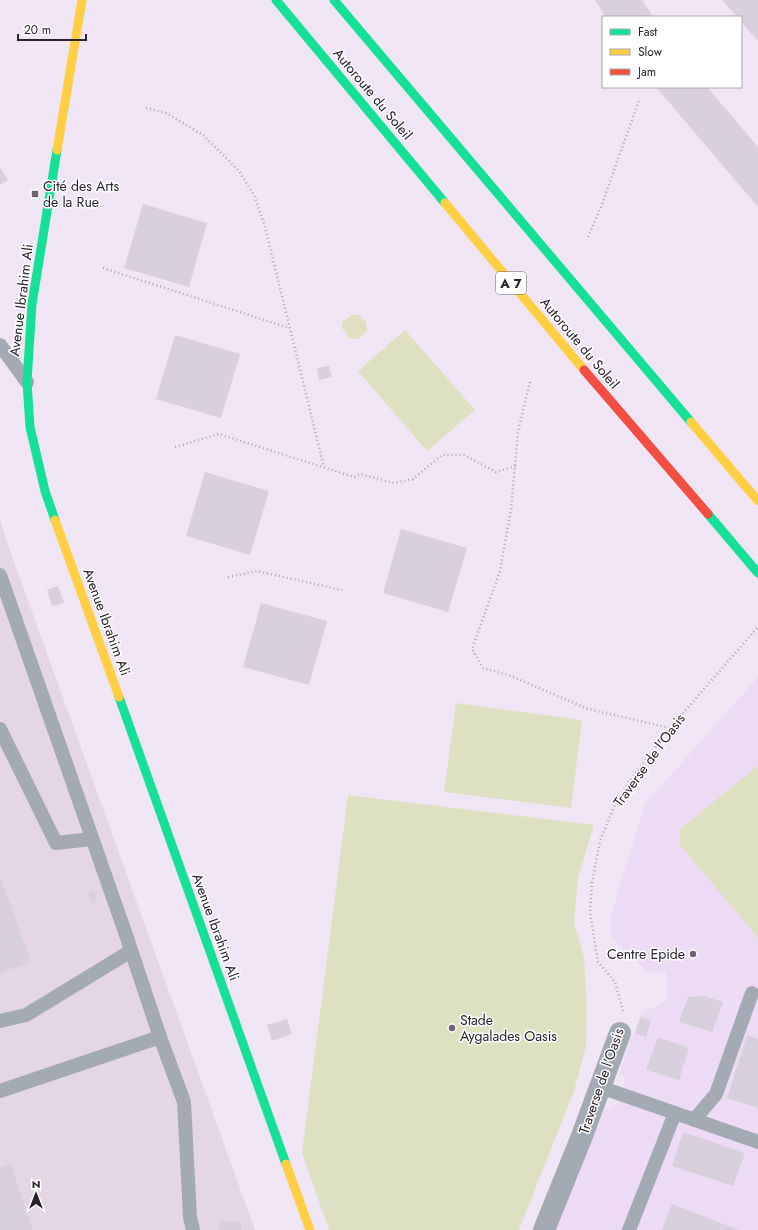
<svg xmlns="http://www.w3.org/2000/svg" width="758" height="1230" font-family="Jost,sans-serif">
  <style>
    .built { fill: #eddbf5 }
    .industrial { fill: #e5d6e5 }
    .green { fill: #dee0c2 }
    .building { fill: #d8d0dc }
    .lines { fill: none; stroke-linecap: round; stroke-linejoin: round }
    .path { stroke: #a6a9b2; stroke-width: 2.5; stroke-dasharray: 1 3; stroke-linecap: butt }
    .lane { stroke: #a3aab4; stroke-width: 14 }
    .street { stroke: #a3aab4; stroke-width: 22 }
    .fast { stroke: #16e098; stroke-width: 9 }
    .slow { stroke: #ffcf43; stroke-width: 9 }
    .jam { stroke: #f24e42; stroke-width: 9 }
    .poi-dot { fill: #6f6672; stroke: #fff; stroke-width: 1.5 }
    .labels { text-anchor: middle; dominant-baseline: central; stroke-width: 3; stroke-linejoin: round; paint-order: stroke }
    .shield { fill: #fff; stroke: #69646b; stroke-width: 1 }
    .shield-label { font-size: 13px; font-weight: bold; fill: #29222c }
    .street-label { font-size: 14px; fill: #29222c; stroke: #fff }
    .poi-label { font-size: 14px; fill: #29222c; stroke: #fff; text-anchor: start }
  </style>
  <rect width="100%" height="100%" fill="#f0e5f5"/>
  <path class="built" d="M758 677V1230H555L605 1108 611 1109 619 1102 625 1085 623 1075 619 1073 642 1012 667 1001 666 971 649 973 611 938V915L645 804Z"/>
  <path class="industrial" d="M0 518 5 537 255 1230H0Z"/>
  <g class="green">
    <path d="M352 315H359L366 322 367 331 358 339H350L342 328V322Z"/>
    <path d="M405 330 475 410 427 451 358 371Z"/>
    <path d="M456 703 582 720 571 808 444 792Z"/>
    <path d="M758 766V938L680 845V829Z"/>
    <path d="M348 795 594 825 578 878 574 923 584 957 587 1009 586 1046 574 1091 519 1230H329L302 1153Z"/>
  </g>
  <g class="building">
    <path d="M595 0H642L653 17H606Z"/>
    <path d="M722 0H758V41L741 22V17H737Z"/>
    <path d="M656 87H707L758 147V207Z"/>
    <path d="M0 167 8 180 0 185Z"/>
    <path d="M143 204 207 223 189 287 124 268Z"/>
    <path d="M175 335 240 354 221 418 156 399Z"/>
    <path d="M329 366 332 377 319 380 317 368Z"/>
    <path d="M205 472 269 491 250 555 186 536Z"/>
    <path d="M401 529 467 548 448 612 383 593Z"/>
    <path d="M58 586 64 603 52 606 47 590Z"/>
    <path d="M261 603 327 621 309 685 243 667Z"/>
    <path d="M0 876 31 962 0 973Z"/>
    <path d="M94 891 97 901 91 903 88 893Z"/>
    <path d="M704 996 723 1002 712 1032 679 1022 688 997Z"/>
    <path d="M641 1017 651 1020 646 1037 635 1033Z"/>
    <path d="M287 1019 292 1034 272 1041 267 1025Z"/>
    <path d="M747 1035 758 1039V1108L727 1098Z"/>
    <path d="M658 1037 689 1048 679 1080 646 1070Z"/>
    <path d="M683 1132 745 1153 733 1186 672 1166Z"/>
    <path d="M11 1164 33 1230H0V1168Z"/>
    <path d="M672 1204 739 1230H662Z"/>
    <rect x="219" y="1221" width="22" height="9"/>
  </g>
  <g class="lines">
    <g class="path">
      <path d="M146 108 166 113 203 135 239 171 255 197 265 227 324 467"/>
      <path d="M588 237 601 207 639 100"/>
      <path d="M103 268 289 328"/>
      <path d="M530 382 518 431 511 509 500 571 472 649 483 668 511 676 588 709 670 728"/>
      <path d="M175 447 219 434 354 477 360 474 394 483 413 479 442 455H464L496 472 516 466"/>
      <path d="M228 577 257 571 342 590"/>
      <path d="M623 1011 615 982 598 962 590 913 592 883 600 841 615 804 629 782 670 728 758 627"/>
    </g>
    <g class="lane">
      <path d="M0 345 27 382"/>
      <path d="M0 575 125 932 160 1037"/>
      <path d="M0 729 56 843 92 839"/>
      <path d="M0 1021 26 1015 131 951"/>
      <path d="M600 1087 758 1142"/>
      <path d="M0 1091 160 1037 184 1102 190 1217 193 1230"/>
      <path d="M694 1120 716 1094 752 993"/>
      <path d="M629 1230 675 1113"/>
    </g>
    <path class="street" d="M544 1230 582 1136 620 1033"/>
    <g class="fast">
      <path d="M276 0 445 203"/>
      <path d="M334 0 691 422"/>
      <path d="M708 514 758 573"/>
      <path d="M55 520 45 491 30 427 27 382 32 304 57 150"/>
      <path d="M119 697 286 1164"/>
    </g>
    <g class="slow">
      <path d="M57 150 82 0"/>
      <path d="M445 203 584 370"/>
      <path d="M691 422 758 501"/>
      <path d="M55 520 119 697"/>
      <path d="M286 1164 310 1230"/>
    </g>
    <path class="jam" d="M584 370 708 514"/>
  </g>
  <g class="poi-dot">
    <rect x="31" y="190" width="8" height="8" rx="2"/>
    <circle cx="693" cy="954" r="4"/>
    <circle cx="452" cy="1028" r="4"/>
  </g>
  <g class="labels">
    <rect class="shield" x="496" y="272" width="30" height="22" rx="3"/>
    <g class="shield-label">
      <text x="511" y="283">A 7</text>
    </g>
    <g class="street-label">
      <text transform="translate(373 94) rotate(50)">Autoroute du Soleil</text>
      <text transform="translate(21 300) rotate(-83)">Avenue Ibrahim Ali</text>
      <text transform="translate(580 343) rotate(50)">Autoroute du Soleil</text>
      <text transform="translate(107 622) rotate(70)">Avenue Ibrahim Ali</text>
      <text transform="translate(649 760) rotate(-54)">Traverse de l'Oasis</text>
      <text transform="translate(216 927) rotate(70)">Avenue Ibrahim Ali</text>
      <text transform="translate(601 1081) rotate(-71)">Traverse de l'Oasis</text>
    </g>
    <g class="poi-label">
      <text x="43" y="186">Cité des Arts<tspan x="43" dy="16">de la Rue</tspan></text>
      <text x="685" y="954" text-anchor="end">Centre Epide</text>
      <text x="460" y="1020">Stade<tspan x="460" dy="16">Aygalades Oasis</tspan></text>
    </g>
  </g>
  <rect x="602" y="16" width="140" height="72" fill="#ffffff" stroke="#a9a7ab"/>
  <rect x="610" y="29" width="20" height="6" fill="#16e098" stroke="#a9a7ab"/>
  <text x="638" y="36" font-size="12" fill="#29222c">Fast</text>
  <rect x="610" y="49" width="20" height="6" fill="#ffcf43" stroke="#a9a7ab"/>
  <text x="638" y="56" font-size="12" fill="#29222c">Slow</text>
  <rect x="610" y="69" width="20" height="6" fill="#f24e42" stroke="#a9a7ab"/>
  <text x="638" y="76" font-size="12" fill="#29222c">Jam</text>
  <g transform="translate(36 1194)" stroke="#ffffff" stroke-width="3" paint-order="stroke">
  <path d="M0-3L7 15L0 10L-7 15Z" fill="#29222c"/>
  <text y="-6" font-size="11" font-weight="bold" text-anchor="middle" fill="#29222c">N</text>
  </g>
  <path d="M18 34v6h68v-6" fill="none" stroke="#29222c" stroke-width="2"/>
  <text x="24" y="34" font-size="12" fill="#29222c" stroke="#ffffff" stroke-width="3" paint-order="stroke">20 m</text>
</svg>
